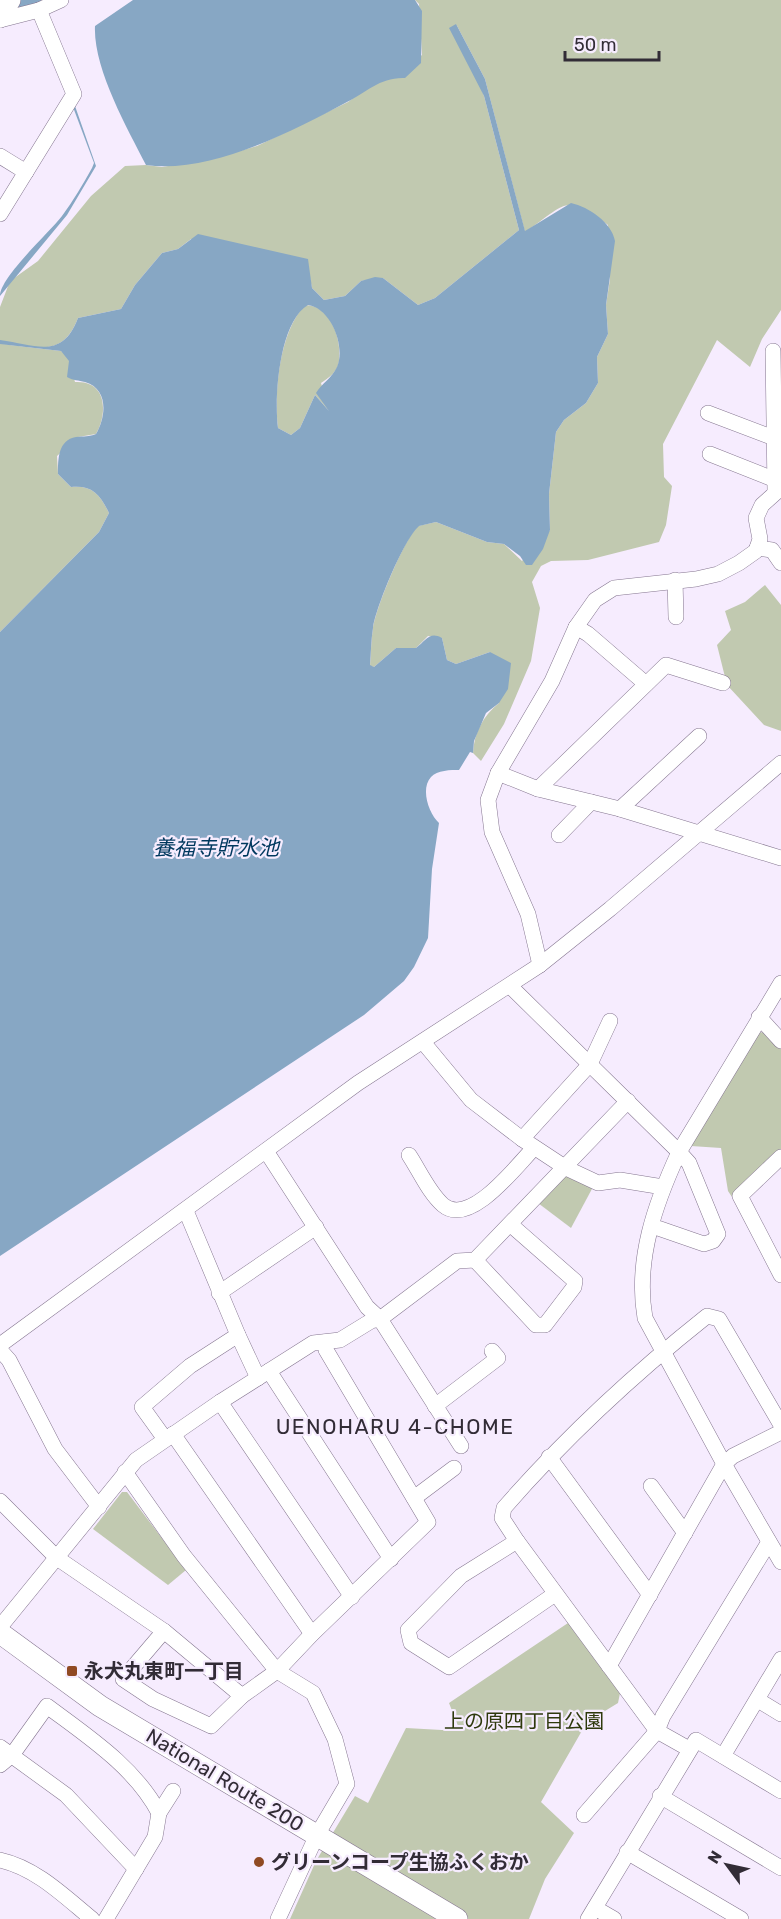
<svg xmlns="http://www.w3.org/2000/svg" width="781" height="1919" font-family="Rubik,'Noto Sans JP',sans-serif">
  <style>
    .green { fill: #c1c9b0 }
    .water { fill: #87a7c4; fill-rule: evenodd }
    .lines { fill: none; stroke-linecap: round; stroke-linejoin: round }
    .river { stroke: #87a7c4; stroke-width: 22 }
    .minor-casing { stroke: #857690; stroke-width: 16 }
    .highway-casing { stroke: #857690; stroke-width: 22 }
    .minor { stroke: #fff; stroke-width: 15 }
    .highway { stroke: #fff; stroke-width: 21 }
    .poi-dot { fill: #904a23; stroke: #f6ecfe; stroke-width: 2 }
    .labels { text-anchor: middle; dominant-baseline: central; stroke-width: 4.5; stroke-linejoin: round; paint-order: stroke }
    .poi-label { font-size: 20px; font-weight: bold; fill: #322c36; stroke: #f6ecfe; text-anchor: start }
    .park-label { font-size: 20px; fill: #2e390c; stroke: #f6ecfe }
    .street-label { font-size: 20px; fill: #322c36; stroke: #f6ecfe }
    .water-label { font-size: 21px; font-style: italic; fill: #00385e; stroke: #f6ecfe }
    .neighbourhood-label { font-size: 21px; letter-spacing: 1.5px; fill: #322c36; stroke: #f6ecfe }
  </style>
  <rect width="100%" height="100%" fill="#f6ecfe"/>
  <g class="green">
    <path d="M415 0H781V310L762 339 750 367 717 340 663 444 664 477 672 486 666 525 659 542 588 560 551 561 541 566 532 582 540 608 531 661 504 724 481 761 473 753C474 733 483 716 499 703L490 652 456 664 447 660 442 638 428 636 416 648H396L374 667 370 666C371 653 371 640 373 628 376 608 404 539 418 526L436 522 487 542 504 544 522 561 550 530 549 494 556 432 564 420 586 403 598 383 597 357 608 334 606 305 610 279 608 225C564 192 567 204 525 232L485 79 456 24 484 96 519 230 435 298 418 305 383 278 361 281 345 296 324 300 312 288 310 278 191 239 178 249 162 253 135 285 121 309 78 318C62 359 38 346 1 344L61 351 68 356 75 382C107 380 108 413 96 434L78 437 57 456 58 474 71 487C92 485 100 494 109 513L99 532 0 632V307L10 281 38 261 91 196 125 166 146 165 162 167 212 159 257 146 348 102 371 85 395 77 422 55 419 4Z"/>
    <path d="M305 305C331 305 342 340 339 361 338 371 329 378 321 383L329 411 315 395 300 428 291 435 278 428C274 391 279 333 305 305Z"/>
    <path d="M765 585 781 605V731L764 725 727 685 717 645 731 630 725 611 745 602Z"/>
    <path d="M764 1032 781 1049V1150L732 1197 728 1191 721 1148 691 1146 757 1033Z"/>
    <path d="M566 1173 593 1187 571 1228 538 1203Z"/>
    <path d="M122 1492H127L186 1570 168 1585 93 1529Z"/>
    <path d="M568 1623 620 1693 618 1703 587 1722 541 1802 574 1833 545 1879 529 1919H290L316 1861 355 1796 368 1803 406 1728 460 1731 449 1703Z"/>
  </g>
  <g class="water">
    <path d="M133 0H415L422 11 421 63 405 78C380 77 367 92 347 102 291 132 210 174 146 165 127 128 93 68 95 26Z"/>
    <path d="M456 24 485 79 525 231 571 203C589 207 612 223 615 241L606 305 608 334 597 357 598 383 586 403 564 420 556 432 549 494 550 530 543 549 532 565H526L520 556 504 544 487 542 436 522 419 526C404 539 376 607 373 628 371 640 371 653 370 665L374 667 396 648H416C426 641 429 631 442 638L447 660 456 664 490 652 511 663 508 689 499 703 486 713 474 741 473 753 470 752 459 770C451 770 437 770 431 777 420 789 429 814 439 823L432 869 428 938 414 967 404 981 364 1015 0 1256V632L99 532 109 513C100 494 92 485 71 487L58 474C58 459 58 440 76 437 84 436 89 437 96 434 106 417 109 389 85 382 78 380 74 381 67 377L69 361 61 351 0 344V340C37 345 62 360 78 318L121 309 135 285 162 253 178 249 198 234 308 259 312 288 324 300 345 296 361 281 375 277 383 278 418 305 435 298 519 230 484 96 449 28ZM308 305C331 308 346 347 337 367 332 378 322 383 316 393L329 411 315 395 300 428 291 435 278 428C274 398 279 322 308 305Z"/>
    <path d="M75 106 96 166 67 215 0 296C0 277 49 233 62 216 73 201 83 184 92 168L94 163 73 107Z"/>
  </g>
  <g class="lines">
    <path class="river" d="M0 13 30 0"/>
    <g class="minor-casing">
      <g id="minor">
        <path d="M0 20 39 10 61 0"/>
        <path d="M0 156 26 172"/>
        <path d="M0 214 74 94 39 10"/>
        <path d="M773 351 775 491"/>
        <path d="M708 413 774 438"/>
        <path d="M710 454 773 479"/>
        <path d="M757 548 772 550 781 563"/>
        <path d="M675 580 676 617"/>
        <path d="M576 627 588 634 646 684"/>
        <path d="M498 773 538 789 620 809 781 858"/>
        <path d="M538 789 666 665 723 683"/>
        <path d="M620 809 699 736"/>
        <path d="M559 835 591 802"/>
        <path d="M540 965 528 914 492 832 488 800 498 773 552 681 576 627 595 600 614 588 696 579 718 574 739 563 756 551 760 539 756 518 762 505 781 488"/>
        <path d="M510 986 679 1152 781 983"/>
        <path d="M759 1017 781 1041"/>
        <path d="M423 1042 471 1100 522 1139 566 1168 598 1183 620 1180 663 1187"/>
        <path d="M522 1139 590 1064 610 1021"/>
        <path d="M266 1151 367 1307 380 1319 461 1446"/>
        <path d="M409 1155C419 1170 429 1193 443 1205 470 1228 517 1165 534 1148"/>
        <path d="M781 1157 740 1196 781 1275"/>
        <path d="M652 1226 704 1244 713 1241 718 1234 689 1163 679 1152C655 1204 635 1260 645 1318L724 1464 781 1562"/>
        <path d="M475 1260 536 1325H545L574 1287 575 1281 511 1225"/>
        <path d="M219 1293 316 1227"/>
        <path d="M238 1335 258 1378"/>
        <path d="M0 1345 358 1083 540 965 610 909 781 763"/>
        <path d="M0 1350 9 1360 55 1449 99 1507"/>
        <path d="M269 1371 391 1559"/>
        <path d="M220 1402 352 1597"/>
        <path d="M435 1406 498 1358 492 1351"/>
        <path d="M173 1434 312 1634"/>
        <path d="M165 1439 142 1407 190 1366 238 1335 186 1211"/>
        <path d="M549 1457 650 1595"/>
        <path d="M125 1472 184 1556 277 1671 313 1693 335 1739 347 1784 317 1835 278 1919"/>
        <path d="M651 1486 685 1533"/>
        <path d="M414 1498 454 1468"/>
        <path d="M0 1501 57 1558 164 1631 242 1696 277 1671 312 1634 428 1522 326 1350 325 1342"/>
        <path d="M517 1541 461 1576 408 1630 411 1643 449 1667 555 1594"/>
        <path d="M0 1627 136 1460 220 1402 313 1343 340 1340 371 1321 380 1319 457 1261 475 1260 628 1101"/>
        <path d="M164 1631 123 1679 153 1699 211 1726 242 1696"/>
        <path d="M609 1666 724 1464 733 1456 781 1432"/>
        <path d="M758 1700 781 1714"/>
        <path d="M0 1747 66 1795 136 1869"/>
        <path d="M689 1749 657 1731 517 1541 502 1518 504 1508C565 1438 634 1374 707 1316L719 1319 781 1425"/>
        <path d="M723 1756 781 1659"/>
        <path d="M0 1765 12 1755 47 1706C87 1736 135 1767 159 1813"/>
        <path d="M660 1796 781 1868"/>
        <path d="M584 1815 657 1731 663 1716 769 1542"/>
        <path d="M627 1852 741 1919"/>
        <path d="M0 1860C36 1868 64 1896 92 1919"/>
        <path d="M595 1908 614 1919"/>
        <path d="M106 1919 155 1837 159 1813 173 1791"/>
        <path d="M588 1919 696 1740 781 1791"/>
      </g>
    </g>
    <g class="highway-casing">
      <g id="highway">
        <path d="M0 17 10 0"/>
        <path d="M0 1633 100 1706 457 1919"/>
      </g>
    </g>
    <use href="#minor" class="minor"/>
    <use href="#highway" class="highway"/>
  </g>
  <g class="poi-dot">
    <rect x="66" y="1665" width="12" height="12" rx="3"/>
    <circle cx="259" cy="1862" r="6"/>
  </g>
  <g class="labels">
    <g class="poi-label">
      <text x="84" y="1671">永犬丸東町一丁目</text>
      <text x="271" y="1862">グリーンコープ生協ふくおか</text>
    </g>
    <g class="park-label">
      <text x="524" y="1721">上の原四丁目公園</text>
    </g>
    <g class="street-label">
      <text transform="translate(225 1780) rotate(31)">National Route 200</text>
    </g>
    <g class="water-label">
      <text x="216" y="847">養福寺貯水池</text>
    </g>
    <g class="neighbourhood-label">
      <text x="395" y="1426">UENOHARU 4-CHOME</text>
    </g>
  </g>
  <g transform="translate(727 1865) rotate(303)" stroke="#f6ecfe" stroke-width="4.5" paint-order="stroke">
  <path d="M0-4.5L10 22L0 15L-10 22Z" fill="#322c36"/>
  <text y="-9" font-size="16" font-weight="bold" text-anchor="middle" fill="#322c36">N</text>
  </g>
  <path d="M565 51v9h94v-9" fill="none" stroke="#322c36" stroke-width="3"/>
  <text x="574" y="51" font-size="18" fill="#322c36" stroke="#f6ecfe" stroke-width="4.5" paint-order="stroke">50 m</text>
</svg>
